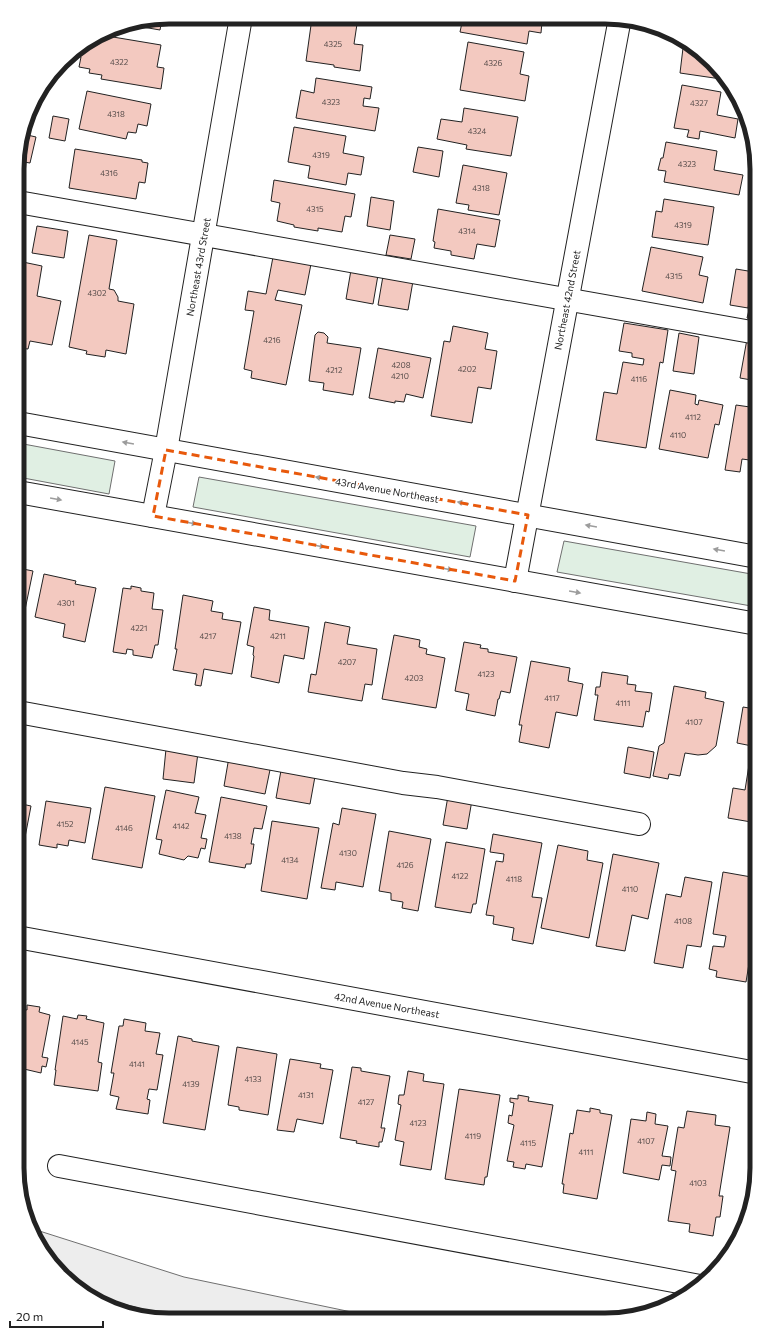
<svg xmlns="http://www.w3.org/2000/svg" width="774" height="1337" font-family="Commissioner,sans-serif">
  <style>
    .green { fill: #e0efe3; stroke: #6f6f6f }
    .parking { fill: #ededed; stroke: #6f6f6f }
    .building { fill: #f3c9c0; stroke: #222 }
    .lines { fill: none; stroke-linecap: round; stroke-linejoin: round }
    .minor-casing { stroke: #222; stroke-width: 24 }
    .minor { stroke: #fff; stroke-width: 22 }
    .oneway { fill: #9c9c9c }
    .marked { fill: none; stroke: #e8590c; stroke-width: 3; stroke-dasharray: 8 5; stroke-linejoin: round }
    .labels { text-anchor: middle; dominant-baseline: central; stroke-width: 3; stroke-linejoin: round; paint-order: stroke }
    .number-label { font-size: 8px; fill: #564c4a }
    .street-label { font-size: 10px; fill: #222; stroke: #fff }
    .rim { fill: none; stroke: #222; stroke-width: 5 }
  </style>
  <rect width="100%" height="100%" fill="#fff"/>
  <g class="green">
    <path d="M18 443 115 461 109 494 18 477Z"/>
    <path d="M199 477 476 526 470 557 193 507Z"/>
    <path d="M564 541 757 575V607L557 572Z"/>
  </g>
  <path class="parking" d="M30 1228 184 1277 385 1319H180L112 1301 76 1288 48 1260Z"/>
  <g class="building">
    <path d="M166 18 165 19H162L160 30 131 25Z"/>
    <path d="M312 18 357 24 354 44 363 45 360 71 334 67V65L306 61Z"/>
    <path d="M463 18H538L537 21 542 22 541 33 529 31 527 44 460 32Z"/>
    <path d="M101 35 161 45 157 67 164 68 161 89 101 79 102 75 89 73 90 69 79 67 81 57 77 56 78 49Z"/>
    <path d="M468 42 524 52 520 74 529 76 525 101 460 90Z"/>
    <path d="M690 44 698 49 728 80 680 73 683 48 689 49Z"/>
    <path d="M316 78 372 87 370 99 364 98 363 106 379 108 375 131 296 118 301 90 314 93Z"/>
    <path d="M682 85 721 92 717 115 738 119 735 138 700 131 699 139 687 137 689 130 674 128Z"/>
    <path d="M87 91 151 104 147 126 138 124 136 133 128 132 126 139 79 129Z"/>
    <path d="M464 108 518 117 511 156 466 149 467 145 437 139 441 119 462 122Z"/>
    <path d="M53 116 69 119 65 141 49 138Z"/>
    <path d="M294 127 346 136 343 153 364 157 361 175 348 173 346 185 308 178 310 166 288 162Z"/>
    <path d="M23 134 36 137 30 163 18 161V150Z"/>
    <path d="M666 142 717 151 714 170 743 175 739 195 664 182 666 171 658 170 661 158H663Z"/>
    <path d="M418 147 443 151 439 177 413 172Z"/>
    <path d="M75 149 142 160V162L148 163 145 183 139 182 136 199 69 188Z"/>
    <path d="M463 165 507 173 499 215 468 210 469 205 456 203Z"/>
    <path d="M274 180 355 194 351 217 345 216 342 232 318 228V231L294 227V225L277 221 280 203 271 201Z"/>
    <path d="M371 197 394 201 390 230 367 226Z"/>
    <path d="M664 199 714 207 708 245 652 237 656 211 662 212Z"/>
    <path d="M438 209 500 220 495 247 477 244 474 259 451 255V251L434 248 435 242 433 241Z"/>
    <path d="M37 226 68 231 64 258 32 253Z"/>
    <path d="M89 235 117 240 109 289 114 290 118 297V301L134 304 126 354 106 350 105 357 86 354 87 351 69 347Z"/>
    <path d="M390 235 415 239 411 259 386 255Z"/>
    <path d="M651 247 703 257 699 275 708 277 703 303 642 291Z"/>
    <path d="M273 257 311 264 305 295 278 290 275 300 302 305 286 385 251 378 252 371 244 369 254 311 245 310 248 291 266 294Z"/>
    <path d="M18 261 42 266 37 296 61 301 52 345 30 341 28 349 18 348 19 342H18Z"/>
    <path d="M736 269 754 272 748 308 730 305Z"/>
    <path d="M351 270 378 275 373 304 346 299Z"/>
    <path d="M383 276 413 281 408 310 378 305Z"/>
    <path d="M751 302 757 303V320L747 318Z"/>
    <path d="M624 323 668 330 663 363 660 362 646 448 596 440 604 392 617 394 623 362 643 365 644 359 632 357V353L619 351Z"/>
    <path d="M453 326 488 333 485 349 497 351 491 389 478 387 472 423 431 416 444 341 450 342Z"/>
    <path d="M318 332 324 333 328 337 327 343 361 348 353 395 323 390 324 383 309 381 315 335Z"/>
    <path d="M679 333 699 337 694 374 673 371Z"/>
    <path d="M747 339 757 341V381L740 378Z"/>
    <path d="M378 348 431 358 423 398 406 394 404 402 395 401V403L369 398Z"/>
    <path d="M670 390 696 395 695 404 698 405 699 400 723 405 719 425 715 424 708 458 659 449Z"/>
    <path d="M736 405 757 408V461L742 459 740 472 725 470Z"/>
    <path d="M18 568 33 571 19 639 18 638Z"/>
    <path d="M44 574 76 581 75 584 96 588 85 642 63 637 65 624 35 617Z"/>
    <path d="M131 586 141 588V591L154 593 152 609 163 610 158 645H155L152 658 133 655V650L127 649 126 654 113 652 123 588 131 589Z"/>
    <path d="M183 595 213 601 211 611 223 613 222 619 241 622 232 674 204 669 201 686 195 685 197 674 173 670 177 649H175Z"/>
    <path d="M254 607 270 610 269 620 309 627 304 659 284 655 279 683 251 677 254 656 253 655 254 647 247 645Z"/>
    <path d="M325 622 350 627 347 644 377 649 372 685 365 684 362 701 308 692 311 674 316 675Z"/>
    <path d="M394 635 420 640 419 647 427 649 426 654 445 658 436 708 382 699Z"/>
    <path d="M464 642 481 645 480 648 488 649V652L517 657 510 693 501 691 499 699H498L495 716 466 710 469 694 455 691Z"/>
    <path d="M531 661 570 668 568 681 583 684 577 716 556 712 549 748 519 742 522 725H519Z"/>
    <path d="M602 672 628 676 627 684 636 685 635 691 652 693 649 712 646 711 643 727 594 720 598 695H595L596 687H600Z"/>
    <path d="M674 686 706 692 705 698 724 702 716 746 707 754 698 755 685 753 680 776 669 774 668 779 653 776 659 746 664 743Z"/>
    <path d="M750 699 757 700V823L728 818 733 788 745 790 752 746 737 743 743 707 749 708Z"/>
    <path d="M628 747 654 752 650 778 624 773Z"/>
    <path d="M166 749 198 753 194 783 163 779Z"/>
    <path d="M229 757 271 765 265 794 224 786Z"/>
    <path d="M282 765 316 771 310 804 276 798Z"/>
    <path d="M105 787 155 796 142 868 92 859Z"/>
    <path d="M166 790 199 797 195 813 206 815 201 838 207 839 205 849 201 848 198 858 188 856 184 860 159 854 162 840 156 839Z"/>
    <path d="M448 796 472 800 467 829 443 825Z"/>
    <path d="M221 797 267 806 262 829 254 828 251 844H254L251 864H246L245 868 209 862Z"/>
    <path d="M46 801 91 808 85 843 69 840 68 846 57 844V848L39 845Z"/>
    <path d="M17 803 31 806 22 853 17 852Z"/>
    <path d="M342 808 376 814 363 887 336 882 335 890 321 888 333 823 339 825Z"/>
    <path d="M272 821 319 828 307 899 261 891Z"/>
    <path d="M389 831 431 839 418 911 402 908 403 902 391 900V893L379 891Z"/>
    <path d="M493 834 542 843 532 897 542 898 533 944 512 940 514 928 493 924 494 916 486 915 496 861 503 862 504 854 490 852Z"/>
    <path d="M446 842 485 849 476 904H473L471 913 435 907Z"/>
    <path d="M558 845 588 851 587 860 603 863 589 938 541 928Z"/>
    <path d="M613 854 659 863 648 919 632 915 625 951 596 946Z"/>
    <path d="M723 872 757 878V940L753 939 746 982 716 977 717 971 709 969 713 946 724 947 726 936 713 934Z"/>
    <path d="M685 877 712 882 701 947 687 945 683 968 654 963 666 894 681 897Z"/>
    <path d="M27 1005 40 1007 39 1012 50 1015 42 1057 48 1058 46 1067 42 1066 41 1073 24 1069 22 1082 17 1081V1008L27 1010Z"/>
    <path d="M78 1015 87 1016 86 1019 104 1023 98 1062 102 1063 98 1091 54 1085 56 1070H55L63 1016 77 1019Z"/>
    <path d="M124 1019 146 1023 145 1031 160 1033 156 1054 163 1055 157 1090 149 1089 147 1099 150 1100 148 1114 116 1109 119 1097 110 1095 114 1073H111L119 1026H123Z"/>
    <path d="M178 1036 192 1039V1041L219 1046 205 1130 163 1123Z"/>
    <path d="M237 1047 277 1054 268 1115 239 1110V1107L228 1105Z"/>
    <path d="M290 1059 321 1064 320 1068 333 1070 323 1124 297 1119 294 1132 277 1130Z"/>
    <path d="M352 1067 361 1068V1071L390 1076 381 1128H385L382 1142H379V1147L356 1143 357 1141 340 1138Z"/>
    <path d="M408 1071 424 1074 423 1081 444 1084 431 1170 400 1165 404 1142 395 1140 401 1105 398 1104 399 1095H404Z"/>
    <path d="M459 1089 500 1095 487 1177H485L484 1185 445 1179Z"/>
    <path d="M518 1095 529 1097 528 1101 553 1105 542 1167 526 1164 525 1169 513 1167 514 1162 507 1161 514 1125 508 1123 509 1115 512 1116 514 1103 510 1102V1098L518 1099Z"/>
    <path d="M590 1108 600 1110V1113L612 1115 597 1199 563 1193 564 1184H562L570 1133 573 1134 577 1110 590 1112Z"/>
    <path d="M687 1111 716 1115 715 1125 730 1127 719 1196H723L720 1217H716L713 1236 689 1232 690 1224 668 1221 676 1171 671 1170 678 1127 684 1128Z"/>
    <path d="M647 1112 656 1114 655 1124 668 1126 662 1156 671 1157 670 1166 662 1165 659 1180 623 1173 631 1119 646 1121Z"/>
  </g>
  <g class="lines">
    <g class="minor-casing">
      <g id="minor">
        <path d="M18 202 757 333"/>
        <path d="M18 423 757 557"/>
        <path d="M18 492 757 624"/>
        <path d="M153 516 166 450 241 17"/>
        <path d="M515 581 620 18"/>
        <path d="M18 712 403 783 437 787 639 824"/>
        <path d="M17 937 757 1073"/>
        <path d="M59 1166 700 1286"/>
      </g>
    </g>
    <use href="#minor" class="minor"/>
  </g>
  <defs><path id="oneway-solid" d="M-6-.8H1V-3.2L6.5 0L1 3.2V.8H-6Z"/></defs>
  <g class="oneway">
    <use href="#oneway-solid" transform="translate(128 443) rotate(-170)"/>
    <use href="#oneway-solid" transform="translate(321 478) rotate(-170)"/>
    <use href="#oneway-solid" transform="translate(56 499) rotate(10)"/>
    <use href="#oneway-solid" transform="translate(463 503) rotate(-170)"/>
    <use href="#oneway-solid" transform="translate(191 523) rotate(10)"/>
    <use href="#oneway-solid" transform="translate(591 526) rotate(-170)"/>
    <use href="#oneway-solid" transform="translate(319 546) rotate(10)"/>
    <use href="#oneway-solid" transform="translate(719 550) rotate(-170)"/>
    <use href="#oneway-solid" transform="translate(447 569) rotate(10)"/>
    <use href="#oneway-solid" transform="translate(575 592) rotate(10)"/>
  </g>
  <path class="marked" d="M166 450 528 515 515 581 153 516Z"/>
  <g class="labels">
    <g class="number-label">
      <text x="333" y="44">4325</text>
      <text x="119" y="62">4322</text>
      <text x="493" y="63">4326</text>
      <text x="331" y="102">4323</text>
      <text x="699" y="103">4327</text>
      <text x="116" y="114">4318</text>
      <text x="477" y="131">4324</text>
      <text x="321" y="155">4319</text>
      <text x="687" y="164">4323</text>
      <text x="109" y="173">4316</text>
      <text x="481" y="188">4318</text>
      <text x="315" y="209">4315</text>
      <text x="683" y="225">4319</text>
      <text x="467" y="231">4314</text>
      <text x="674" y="276">4315</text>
      <text x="97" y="293">4302</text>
      <text x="272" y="340">4216</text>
      <text x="401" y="365">4208</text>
      <text x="467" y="369">4202</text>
      <text x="334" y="370">4212</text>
      <text x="400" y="376">4210</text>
      <text x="639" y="379">4116</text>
      <text x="693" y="417">4112</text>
      <text x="678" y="435">4110</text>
      <text x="66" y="603">4301</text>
      <text x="139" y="628">4221</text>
      <text x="208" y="636">4217</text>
      <text x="278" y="636">4211</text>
      <text x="347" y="662">4207</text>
      <text x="486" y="674">4123</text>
      <text x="414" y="678">4203</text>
      <text x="552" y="698">4117</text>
      <text x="623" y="703">4111</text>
      <text x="694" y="722">4107</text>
      <text x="65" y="824">4152</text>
      <text x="181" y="826">4142</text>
      <text x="124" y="828">4146</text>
      <text x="233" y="836">4138</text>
      <text x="348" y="853">4130</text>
      <text x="290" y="860">4134</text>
      <text x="405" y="865">4126</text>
      <text x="460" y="876">4122</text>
      <text x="514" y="879">4118</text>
      <text x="630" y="889">4110</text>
      <text x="683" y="921">4108</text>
      <text x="80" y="1042">4145</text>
      <text x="137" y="1064">4141</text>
      <text x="253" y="1079">4133</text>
      <text x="191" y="1084">4139</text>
      <text x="306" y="1095">4131</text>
      <text x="366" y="1102">4127</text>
      <text x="418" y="1123">4123</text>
      <text x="473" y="1136">4119</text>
      <text x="646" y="1141">4107</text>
      <text x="528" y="1143">4115</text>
      <text x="586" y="1152">4111</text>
      <text x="698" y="1183">4103</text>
    </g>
    <g class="street-label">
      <text transform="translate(198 267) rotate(-80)">Northeast 43rd Street</text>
      <text transform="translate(567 300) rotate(-79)">Northeast 42nd Street</text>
      <text transform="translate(387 490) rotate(10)">43rd Avenue Northeast</text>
      <text transform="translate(387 1005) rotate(10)">42nd Avenue Northeast</text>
    </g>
  </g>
  <path d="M0 0H774V1337H0ZM169 24H605A145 145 0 0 1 750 169V1168A145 145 0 0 1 605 1313H169A145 145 0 0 1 24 1168V169A145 145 0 0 1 169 24Z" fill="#fff" fill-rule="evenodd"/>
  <path class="rim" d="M169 24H605A145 145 0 0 1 750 169V1168A145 145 0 0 1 605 1313H169A145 145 0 0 1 24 1168V169A145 145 0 0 1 169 24Z"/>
  <path d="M10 1321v6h93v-6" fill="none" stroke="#222222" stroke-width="2"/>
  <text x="16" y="1321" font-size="12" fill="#222222" stroke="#ffffff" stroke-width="3" paint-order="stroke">20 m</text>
</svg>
